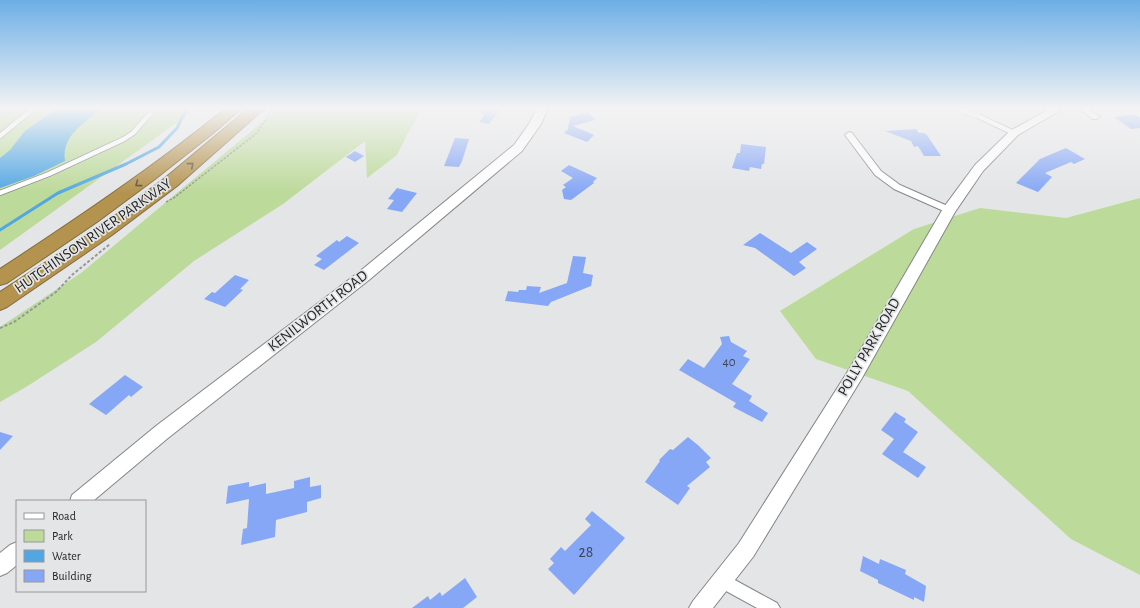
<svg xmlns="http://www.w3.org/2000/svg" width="1140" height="608" font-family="'Alegreya Sans',sans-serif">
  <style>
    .green { fill: #bcda99 }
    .water { fill: #52a7e3 }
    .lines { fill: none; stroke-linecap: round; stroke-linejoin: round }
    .stream { stroke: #52a7e3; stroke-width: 3 }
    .building { fill: #86a7f6 }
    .lane-casing { stroke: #868689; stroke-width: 6 }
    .street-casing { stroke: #868689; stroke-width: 2 }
    .secondary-casing { stroke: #868689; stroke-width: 2 }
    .highway-casing { stroke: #816c40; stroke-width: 2 }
    .path-far1 { stroke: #969798; stroke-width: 1.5; stroke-dasharray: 2.5 1.5; stroke-linecap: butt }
    .path { stroke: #969798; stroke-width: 2; stroke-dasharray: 3 2; stroke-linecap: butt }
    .lane { stroke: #fff; stroke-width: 4.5 }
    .street { fill: #fff; fill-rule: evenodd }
    .secondary { fill: #fff; fill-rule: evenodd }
    .highway { fill: #b4934f; fill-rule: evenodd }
    .oneway { stroke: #5d5035 }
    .labels { text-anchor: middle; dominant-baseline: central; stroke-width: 3.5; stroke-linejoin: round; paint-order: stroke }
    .number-label { font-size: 13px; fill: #3c4558 }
    .street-label { font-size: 15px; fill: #232424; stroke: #e4e5e7 }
    .near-number-label { font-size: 16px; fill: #3c4558 }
  </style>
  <rect width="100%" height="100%" fill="#e4e5e7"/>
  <g class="green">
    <path d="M0 108H197L0 250Z"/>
    <path d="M279 108H424L411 127 397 155 367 178 365 141 283 204 194 261 96 342 26 387 0 402V327L81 273Z"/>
    <path d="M1140 198V575L1071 539 908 391 816 359 780 311 914 229 980 208 1066 218Z"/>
  </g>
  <path class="water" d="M58 108H102C85 123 61 135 65 161L34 176 0 188V158L10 150 25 131Z"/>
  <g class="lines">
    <path class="stream" d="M0 230 58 193 126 164 159 147 177 128 187 108"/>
  </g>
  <g class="building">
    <path d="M475 108H501L489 124 479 122 484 115Z"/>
    <path d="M588 112 595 120 573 126 594 135 587 142 564 133 568 129 570 117Z"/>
    <path d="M1134 114 1140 118V128L1131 129 1114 117Z"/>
    <path d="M916 129 919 133H924L927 135 941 156H924L918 146 914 147 911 141 885 131Z"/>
    <path d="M455 138 469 139 462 161 459 167 444 166Z"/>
    <path d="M741 144 766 147 764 164H762L761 169 750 167 749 171 732 168 737 153H740Z"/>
    <path d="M1066 148 1085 159 1074 164 1071 162 1045 173 1052 177 1038 192 1016 183 1040 159Z"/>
    <path d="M355 151 364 156 355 162 346 157Z"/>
    <path d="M569 165 597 178 593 182 594 183 571 200 564 199 562 190 566 187 563 185 573 178 561 171Z"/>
    <path d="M397 188 417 193 402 212 387 209 394 200 388 199Z"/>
    <path d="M760 233 791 253 807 242 817 249 799 262 806 268 794 276 755 248 743 245Z"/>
    <path d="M347 236 359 243 324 270 314 265 322 259 316 256 337 240 339 242Z"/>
    <path d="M573 256 586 257 583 273 593 275 591 286 551 302 548 306 505 301 508 291 518 292 519 290H526L527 286 541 287 539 293 567 283Z"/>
    <path d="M235 275 249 280 240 289 243 290 225 307 204 299 212 292 215 293Z"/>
    <path d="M729 336 731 342 747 351 743 356 750 359 732 384 752 396 749 401 768 413 762 422 733 407 736 403 679 370 688 359 704 368 722 344 720 337Z"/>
    <path d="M125 375 143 387 131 397 129 395 106 415 89 404Z"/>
    <path d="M895 412 906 419 904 422 918 432 903 452 926 467 918 478 882 454 894 439 881 430Z"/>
    <path d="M0 432 13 436 0 450Z"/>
    <path d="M688 437 699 446 711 458 706 462 710 467 687 486 690 488 678 505 645 482 660 461 659 460 670 449 673 450Z"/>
    <path d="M310 477V487L321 485V498L307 502V512L276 520 275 537 241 545 243 529 247 528 249 499 226 504 228 486 249 482V487L266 483V494L294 488V481Z"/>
    <path d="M592 511 625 538 574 595 548 569 554 563 550 559 561 547 565 551 591 525 585 519Z"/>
    <path d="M863 556 879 564 880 559 906 570 905 574 926 586 924 602 914 597V600L878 583V580L860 571Z"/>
    <path d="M465 578 477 597 463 608H412L428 596 430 600 440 592 442 596Z"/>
  </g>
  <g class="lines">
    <g class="lane-casing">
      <g id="lane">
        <path d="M954 108 978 116 1014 133"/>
        <path d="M0 136 34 108"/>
        <path d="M0 193 49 174 124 139 133 133 155 108"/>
      </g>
    </g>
    <g class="street-casing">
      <g id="street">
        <path d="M1077 108H1086L1100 117 1096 119H1093Z"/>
        <path d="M849 132 852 133 881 171 900 185 952 208 954 210 952 212H946L894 189 875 175 845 135Z"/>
        <path d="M722 573 777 603 780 608H757L717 586 714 581 717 576Z"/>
      </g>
    </g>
    <g class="secondary-casing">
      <g id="secondary">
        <path d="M537 108H548L541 124 522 151 369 280 168 438 93 501H70L72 495 156 426 359 272 514 145 529 124Z"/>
        <path d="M1051 108H1064L1018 135 983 171 955 212 862 378 753 557 713 608H689L693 601 739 543 850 368 944 207 975 165 1010 131Z"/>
        <path d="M17 542V565L7 573 0 576V553L10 545Z"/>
      </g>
    </g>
    <g class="highway-casing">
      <g id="highway">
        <path d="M226 108H242L212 134 155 179 97 222 7 283 0 285V269C78 218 155 166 226 108Z"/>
        <path d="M249 108H265L177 186 112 235 7 307 0 310V292L100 227 165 178Z"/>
      </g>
    </g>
    <path class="path-far1" d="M166 202 175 197 257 133 273 108"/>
    <path class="path" d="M0 328 14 322 56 292 72 275 110 244"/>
    <use href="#lane" class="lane"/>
    <use href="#street" class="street"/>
    <use href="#secondary" class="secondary"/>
    <use href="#highway" class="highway"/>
  </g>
  <defs><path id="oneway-chevron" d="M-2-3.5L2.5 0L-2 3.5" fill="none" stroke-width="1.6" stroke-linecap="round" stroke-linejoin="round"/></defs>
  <g class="oneway">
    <use href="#oneway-chevron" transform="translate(191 165) rotate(-40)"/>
    <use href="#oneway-chevron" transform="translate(138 184) rotate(143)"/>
  </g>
  <linearGradient id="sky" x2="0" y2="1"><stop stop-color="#6cafe6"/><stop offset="0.56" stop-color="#f3f3f4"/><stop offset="1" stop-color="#f3f3f4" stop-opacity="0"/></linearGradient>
  <rect width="1140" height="193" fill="url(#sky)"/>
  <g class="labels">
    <g class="number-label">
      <text x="729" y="362">40</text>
    </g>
    <g class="street-label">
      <text transform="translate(93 236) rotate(-35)">HUTCHINSON RIVER PARKWAY</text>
      <text transform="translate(318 311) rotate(-38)">KENILWORTH ROAD</text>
      <text transform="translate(869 347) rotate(-60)">POLLY PARK ROAD</text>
    </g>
    <g class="near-number-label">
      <text x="586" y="552">28</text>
    </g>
  </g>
  <rect x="16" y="500" width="130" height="92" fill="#e4e5e7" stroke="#979899"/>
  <rect x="24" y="513" width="20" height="6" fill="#ffffff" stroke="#979899"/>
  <text x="52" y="520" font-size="12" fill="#232424">Road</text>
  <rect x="24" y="530" width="20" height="12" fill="#bcda99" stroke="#979899"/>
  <text x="52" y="540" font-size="12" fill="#232424">Park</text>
  <rect x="24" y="550" width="20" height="12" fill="#52a7e3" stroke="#979899"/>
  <text x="52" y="560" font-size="12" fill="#232424">Water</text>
  <rect x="24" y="570" width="20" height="12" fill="#86a7f6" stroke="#979899"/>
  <text x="52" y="580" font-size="12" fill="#232424">Building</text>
</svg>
